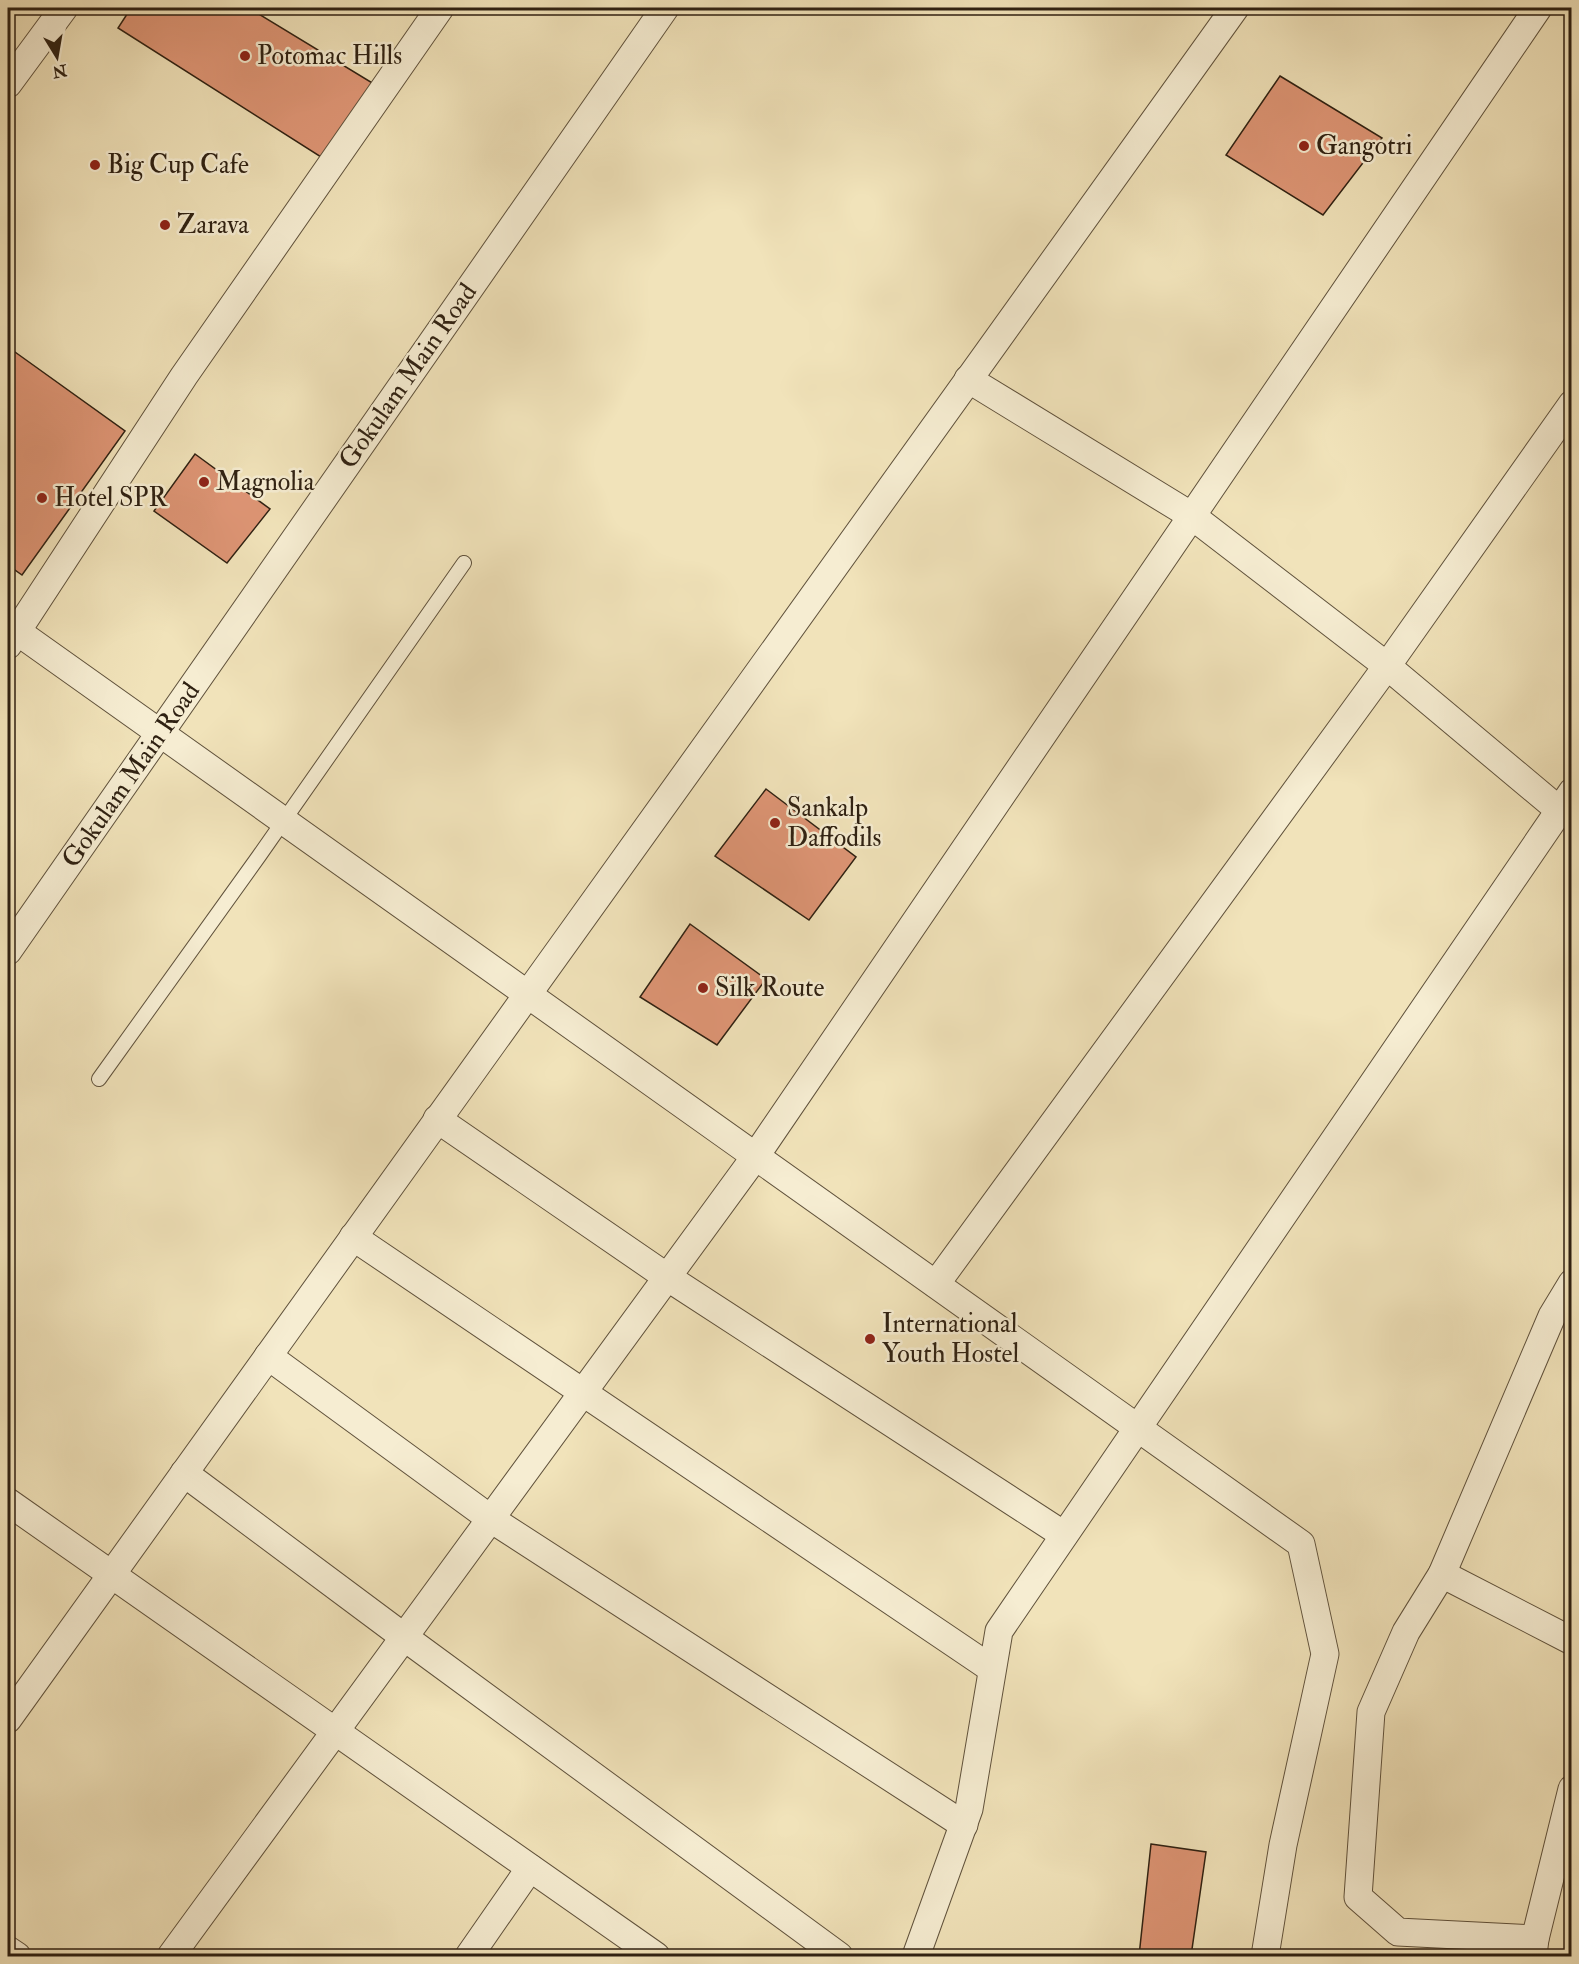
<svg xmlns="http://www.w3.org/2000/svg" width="1579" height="1964" font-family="'IM FELL Double Pica',serif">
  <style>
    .building { fill: #de9575; stroke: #2f2112; stroke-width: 1.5 }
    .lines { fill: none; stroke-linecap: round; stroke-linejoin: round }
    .lane-casing { stroke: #60523c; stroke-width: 16 }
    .street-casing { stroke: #60523c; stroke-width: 29 }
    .lane { stroke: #f6edd2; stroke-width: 14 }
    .street { stroke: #f6edd2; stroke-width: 27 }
    .poi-dot { fill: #8f2418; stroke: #f6edd2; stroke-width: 2 }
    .labels { text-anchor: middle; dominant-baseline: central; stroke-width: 5; stroke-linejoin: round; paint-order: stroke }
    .poi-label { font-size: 26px; fill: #2f2112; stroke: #f6edd2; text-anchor: start }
    .street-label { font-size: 26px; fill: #2f2112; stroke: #f6edd2 }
  </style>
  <rect width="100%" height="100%" fill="#f1e3ba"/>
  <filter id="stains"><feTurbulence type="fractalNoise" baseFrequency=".00333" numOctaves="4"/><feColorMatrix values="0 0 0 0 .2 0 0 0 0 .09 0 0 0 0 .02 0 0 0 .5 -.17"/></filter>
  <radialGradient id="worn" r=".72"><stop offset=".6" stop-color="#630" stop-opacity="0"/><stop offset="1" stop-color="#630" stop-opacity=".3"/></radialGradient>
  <g class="building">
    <path d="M131 8H249L374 84 321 157 118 28Z"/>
    <path d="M1280 76 1382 138 1323 215 1226 155Z"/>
    <path d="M8 347 125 431 22 575 8 565Z"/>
    <path d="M195 454 270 509 227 563 154 511Z"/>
    <path d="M766 789 856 857 809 920 715 856Z"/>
    <path d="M690 924 766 979 717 1045 640 997Z"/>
    <path d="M1151 1844 1206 1852 1191 1956H1139Z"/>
  </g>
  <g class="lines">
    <g class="lane-casing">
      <path id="lane" d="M99 1079 259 856 464 563"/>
    </g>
    <g class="street-casing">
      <g id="street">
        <path d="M8 84 64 8"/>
        <path d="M968 379 1192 516 1387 666 1559 810"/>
        <path d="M8 625 1301 1544 1325 1654 1283 1845 1265 1956"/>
        <path d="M8 645 184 376 440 8"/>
        <path d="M8 951 665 8"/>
        <path d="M437 1119 667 1277 1064 1535"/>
        <path d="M353 1237 992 1669"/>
        <path d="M936 1284 1387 666 1572 404"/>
        <path d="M268 1356 491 1519 964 1825"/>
        <path d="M184 1473 404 1637 839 1956"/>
        <path d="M8 1502 656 1956"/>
        <path d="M1442 1574 1572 1641"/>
        <path d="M8 1719 1235 8"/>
        <path d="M1535 1939 1398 1932 1358 1897 1371 1712 1406 1632 1442 1574 1552 1316 1572 1283"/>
        <path d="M8 1950 17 1956"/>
        <path d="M1533 1955 1535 1939 1572 1789"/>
        <path d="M171 1956 755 1157 1538 8"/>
        <path d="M469 1956 530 1868"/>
        <path d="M916 1956 969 1809 999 1631 1572 792"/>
      </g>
    </g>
    <use href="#lane" class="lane"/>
    <use href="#street" class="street"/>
  </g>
  <g class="poi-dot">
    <circle cx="245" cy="56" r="6"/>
    <circle cx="1304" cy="146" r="6"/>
    <circle cx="95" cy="165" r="6"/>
    <circle cx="165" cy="225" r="6"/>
    <circle cx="204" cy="482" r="6"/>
    <circle cx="42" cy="498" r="6"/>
    <circle cx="775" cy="823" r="6"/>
    <circle cx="703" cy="988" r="6"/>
    <circle cx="870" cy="1339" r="6"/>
  </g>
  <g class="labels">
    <g class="poi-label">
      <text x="257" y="56">Potomac Hills</text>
      <text x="1316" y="146">Gangotri</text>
      <text x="107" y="165">Big Cup Cafe</text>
      <text x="177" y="225">Zarava</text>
      <text x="216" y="482">Magnolia</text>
      <text x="54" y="498">Hotel SPR</text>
      <text x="787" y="808">Sankalp<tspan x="787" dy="30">Daffodils</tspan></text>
      <text x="715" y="988">Silk Route</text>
      <text x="882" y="1324">International<tspan x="882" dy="30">Youth Hostel</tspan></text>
    </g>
    <g class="street-label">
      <text transform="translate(408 376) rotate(-55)">Gokulam Main Road</text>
      <text transform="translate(131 775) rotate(-55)">Gokulam Main Road</text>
    </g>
  </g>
  <rect width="1579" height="1964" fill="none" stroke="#f1e3ba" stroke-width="30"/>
  <rect x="9" y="9" width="1561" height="1946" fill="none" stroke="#2f2112" stroke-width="3"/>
  <rect x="15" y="15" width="1549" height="1934" fill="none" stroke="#2f2112" stroke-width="1.5"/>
  <g transform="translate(57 57) rotate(169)" stroke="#f6edd2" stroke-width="4.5" paint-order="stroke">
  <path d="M0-4.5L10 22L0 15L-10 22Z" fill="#2f2112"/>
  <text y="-9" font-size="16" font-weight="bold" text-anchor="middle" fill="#2f2112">N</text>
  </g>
  <rect width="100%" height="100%" filter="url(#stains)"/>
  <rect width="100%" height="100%" fill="url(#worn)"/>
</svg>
